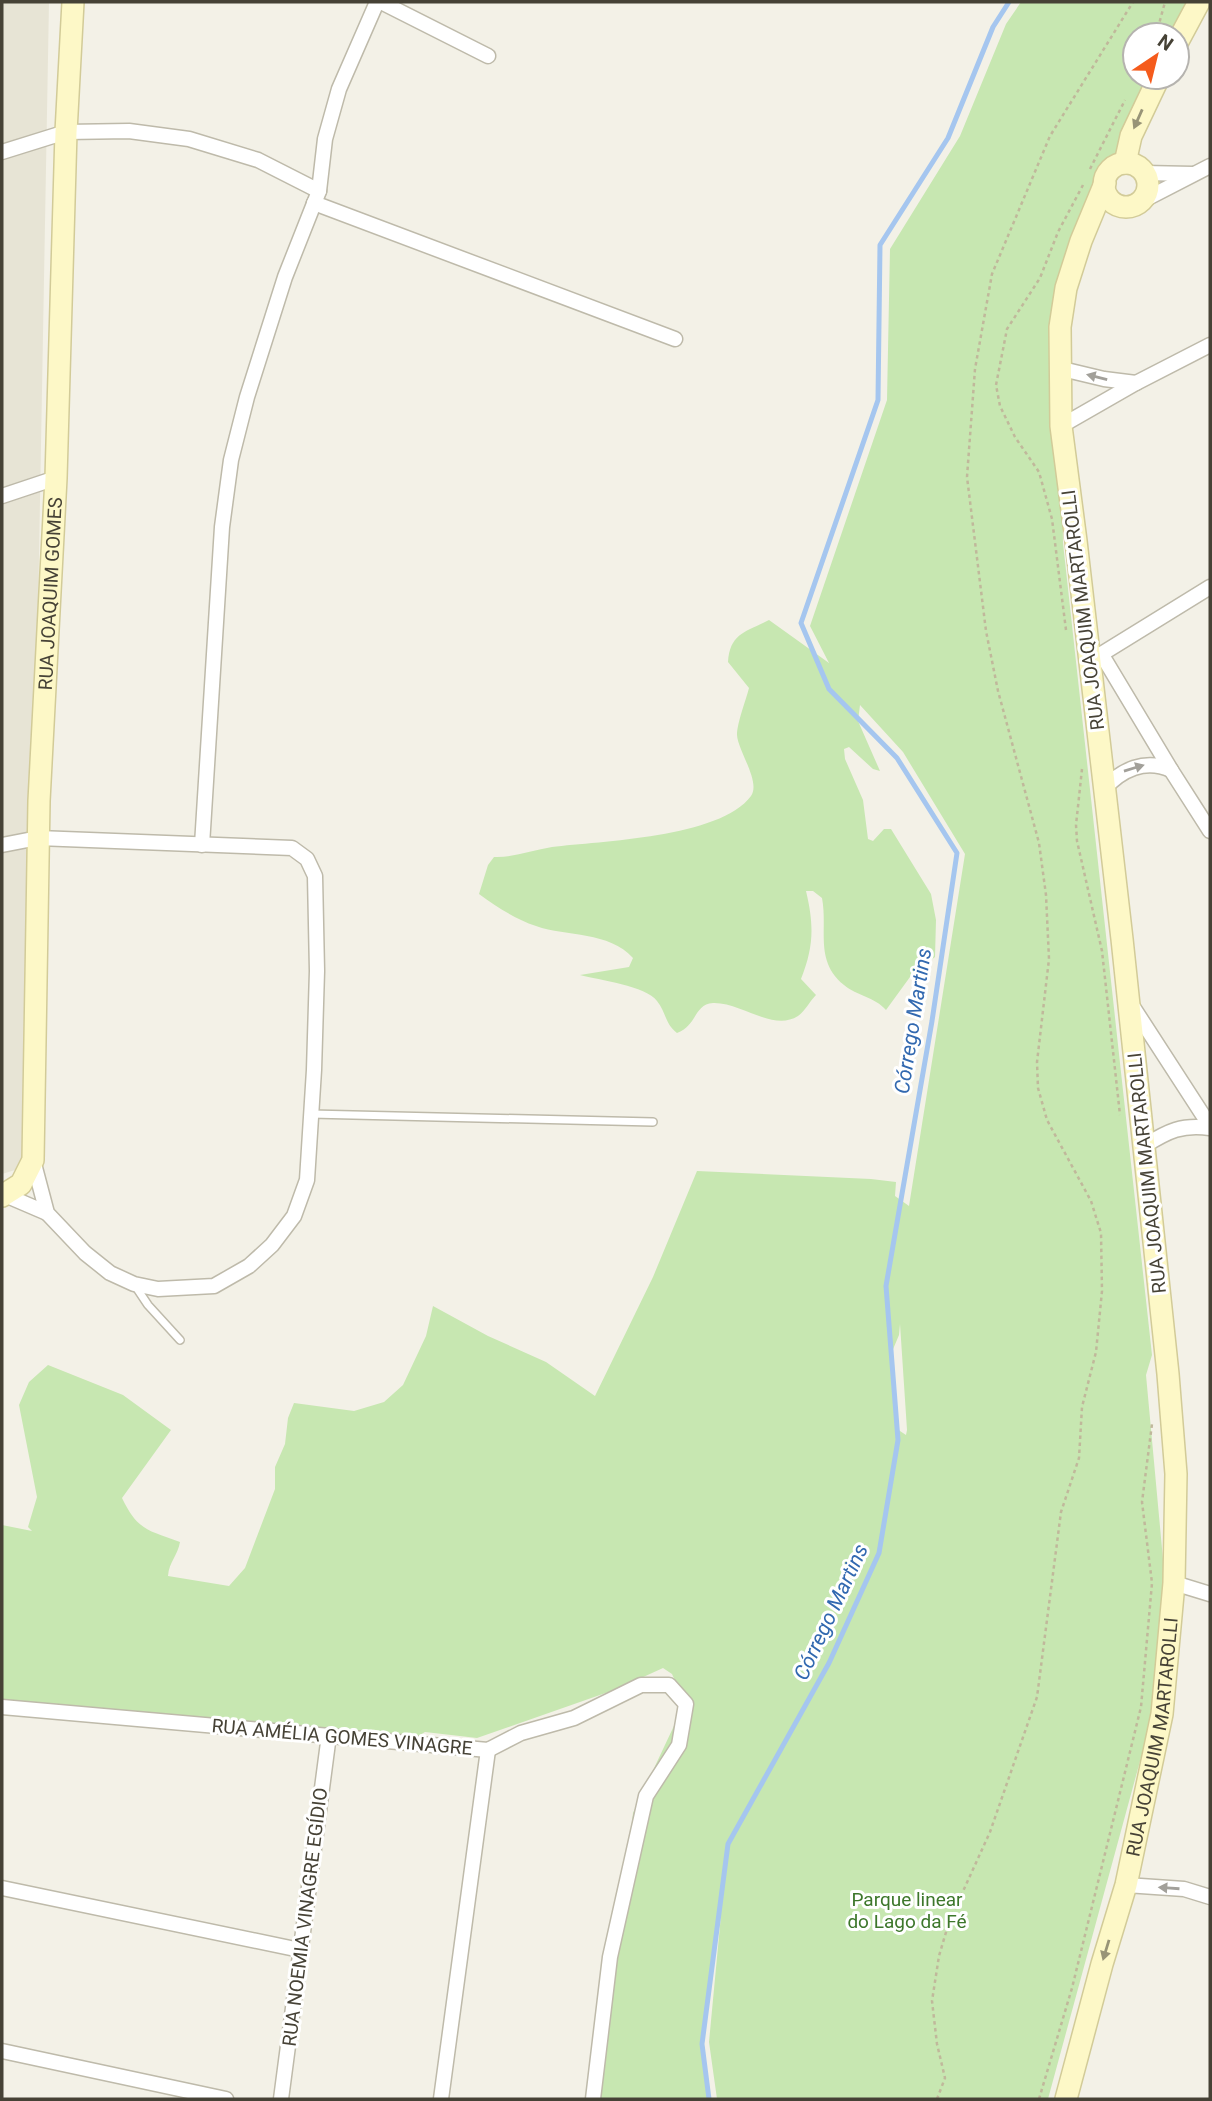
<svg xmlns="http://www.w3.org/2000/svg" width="1212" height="2101" font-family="Roboto,sans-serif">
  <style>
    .residential { fill: #e7e4d5 }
    .green { fill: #c7e7b1; fill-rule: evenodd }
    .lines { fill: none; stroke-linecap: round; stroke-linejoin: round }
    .stream { stroke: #a5c6ef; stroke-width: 5 }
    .lane-casing { stroke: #bebaaa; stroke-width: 10 }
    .street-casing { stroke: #bebaaa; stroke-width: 17 }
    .secondary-casing { stroke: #d2cb98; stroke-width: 24 }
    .path { stroke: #c0b89b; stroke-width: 2.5; stroke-dasharray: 3.5 3.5; stroke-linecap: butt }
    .lane { stroke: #fff; stroke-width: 7 }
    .street { stroke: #fff; stroke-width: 14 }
    .secondary { stroke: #fdf8c7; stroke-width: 21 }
    .oneway { fill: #989477 }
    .oneway2 { fill: #a2a09a }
    .labels { text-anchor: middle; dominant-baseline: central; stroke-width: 6; stroke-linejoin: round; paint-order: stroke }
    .street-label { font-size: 19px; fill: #464236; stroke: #fff }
    .park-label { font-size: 19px; fill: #3d772b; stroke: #fff }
    .water-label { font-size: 21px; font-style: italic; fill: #3269b0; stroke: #fff }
  </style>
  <rect width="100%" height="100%" fill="#f3f1e7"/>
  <path class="residential" d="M2 2H49L28 1166 2 1174Z"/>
  <path class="green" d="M1021 2H1194L1177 35H1135V77H1156L1090 209 1059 295 1063 543 1152 1355 1146 1375 1165 1581 1152 1717 1048 2099H717L709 2042 721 1915 702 2044 709 2099H589L619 1943 633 1813 680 1713 679 1690 672 1674 663 1668 617 1689 477 1738 425 1732 411 1740 42 1706 2 1699V1525L32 1531 28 1527 37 1497 19 1405 29 1382 48 1365 123 1395 171 1430 122 1498C138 1531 148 1530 180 1542 178 1555 169 1562 168 1576L229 1586 245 1568 275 1489V1467L285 1444 288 1418 294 1403 354 1411 384 1402 403 1385 426 1336 433 1306 488 1336 546 1362 595 1396 653 1277 697 1171 871 1179 896 1182 895 1196 909 1206 965 854 903 752 860 705 858 721 880 771 873 769 849 747 844 749 845 759 863 800 868 839 873 841 884 829H891L931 894 936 920 935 957 910 977 886 1010C875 997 857 996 844 985 814 961 828 930 822 898L813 891H806C814 925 814 946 801 979L816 995C810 1001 805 1011 798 1016 773 1032 741 1002 713 1003 694 1004 697 1026 677 1033 665 1024 666 1012 657 1001 646 986 599 980 580 975L629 967 633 958C609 931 567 937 536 926 515 919 497 907 479 894L488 865 494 857C513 858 532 850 552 847 600 841 720 838 751 796 761 782 738 751 737 735 737 723 746 700 749 688L728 662C730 633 746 632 769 620L829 663 810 626 887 400 890 249 960 136 1006 24ZM900 1324 907 1430 906 1435 897 1429 891 1354 899 1335Z"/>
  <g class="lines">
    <path class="stream" d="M709 2099 702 2044 728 1844 829 1663 879 1553 898 1440 886 1286 932 1021 957 853 897 758 829 689 801 623 878 400 880 245 948 138 993 27 1009 2"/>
    <g class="lane-casing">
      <g id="lane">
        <path d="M311 1114 653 1122"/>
        <path d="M134 1284 148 1305 180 1340"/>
      </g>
    </g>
    <g class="street-casing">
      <g id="street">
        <path d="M381 2 488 56"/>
        <path d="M2 152 66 132 129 131 189 139 258 160 319 191"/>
        <path d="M1144 173 1193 174"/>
        <path d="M1142 201 1210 166"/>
        <path d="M314 203 675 339"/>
        <path d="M1058 368 1104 379 1136 383"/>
        <path d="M1061 426 1136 383 1210 345"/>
        <path d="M2 496 56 478"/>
        <path d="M1102 655 1171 770 1210 831"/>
        <path d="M1095 658 1210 587"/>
        <path d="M1104 789C1121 770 1145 758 1171 770"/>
        <path d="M2 845 38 838 292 848 307 859 315 876 317 971 314 1070 307 1180 294 1216 272 1245 249 1266 214 1286 158 1289 134 1284 110 1273 85 1253 47 1213 33 1160"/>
        <path d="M202 845 222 527 231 460 247 397 285 277 319 191 325 139 339 89 377 2"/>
        <path d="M1131 1004 1210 1126"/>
        <path d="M1144 1146C1168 1131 1182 1124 1210 1128"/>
        <path d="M5 1195 47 1213"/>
        <path d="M1174 1583 1210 1594"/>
        <path d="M2 1707 488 1750 521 1733 574 1718 641 1685H669L686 1704 679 1745 646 1796 610 1957 593 2099"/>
        <path d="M1126 1885 1184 1889 1210 1897"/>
        <path d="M2 1888 300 1950"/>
        <path d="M2 2051 226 2099"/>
        <path d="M281 2099 329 1735"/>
        <path d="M441 2099 488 1750"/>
      </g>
    </g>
    <g class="secondary-casing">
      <g id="secondary">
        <path d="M1177 43 1199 2"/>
        <path d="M1125 163 1131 136 1159 77"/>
        <circle cx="1126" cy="185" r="22"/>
        <path id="s1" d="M2 1196 21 1184 33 1160 39 801 56 478 66 132 73 2"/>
        <path id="s2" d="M1066 2099 1102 1964 1126 1885 1162 1714 1174 1583 1176 1474 1168 1374 1122 939 1076 541 1061 426 1060 327 1066 288 1081 241 1105 183"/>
      </g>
    </g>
    <g class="path">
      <path d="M1156 35 1165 2"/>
      <path d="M1090 169 1125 100"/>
      <path d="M1066 630 1052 519 1039 472 1015 437 1000 406 996 385 1007 329 1040 278 1058 232 1083 185"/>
      <path d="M1082 769 1076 825 1077 841 1102 951 1120 1115"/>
      <path d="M937 2099 945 2078 937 2044 932 2001 939 1956 949 1922 990 1832 1037 1697 1061 1512 1079 1458 1082 1407 1096 1352 1102 1291 1101 1233 1091 1201 1047 1120 1038 1088 1037 1062 1049 959 1046 895 1039 843 998 691 986 631 967 477 975 369 992 274 1050 136 1133 2"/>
      <path d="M1039 2099 1072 1988 1141 1707 1152 1583 1142 1502 1152 1424"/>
    </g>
    <use href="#lane" class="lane"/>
    <use href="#street" class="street"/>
    <use href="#secondary" class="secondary"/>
  </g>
  <defs><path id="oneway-solid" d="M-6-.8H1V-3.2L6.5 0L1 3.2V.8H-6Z" transform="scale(1.75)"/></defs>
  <g class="oneway">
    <use href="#oneway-solid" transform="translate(1138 119) rotate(114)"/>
    <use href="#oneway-solid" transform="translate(1106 1950) rotate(107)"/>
  </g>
  <g class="oneway2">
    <use href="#oneway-solid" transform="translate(1097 377) rotate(-166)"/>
    <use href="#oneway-solid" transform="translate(1134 768) rotate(-17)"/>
    <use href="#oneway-solid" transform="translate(1169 1888) rotate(-176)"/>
  </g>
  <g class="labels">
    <g class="street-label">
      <text stroke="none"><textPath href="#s1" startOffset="616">RUA JOAQUIM GOMES</textPath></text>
      <text transform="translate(1083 610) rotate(-97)">RUA JOAQUIM MARTAROLLI</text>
      <text transform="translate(1147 1173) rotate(-96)">RUA JOAQUIM MARTAROLLI</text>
      <text transform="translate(342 1737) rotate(5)">RUA AMÉLIA GOMES VINAGRE</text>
      <text stroke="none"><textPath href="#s2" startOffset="373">RUA JOAQUIM MARTAROLLI</textPath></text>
      <text transform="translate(305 1917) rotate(-83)">RUA NOEMIA VINAGRE EGÍDIO</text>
    </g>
    <g class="park-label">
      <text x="907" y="1899">Parque linear<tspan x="907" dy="22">do Lago da Fé</tspan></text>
    </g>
    <g class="water-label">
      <text transform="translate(913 1021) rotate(-81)">Córrego Martins</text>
      <text transform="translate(831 1612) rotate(-65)">Córrego Martins</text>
    </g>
  </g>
  <rect width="1212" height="2101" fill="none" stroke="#464236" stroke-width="7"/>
  <g transform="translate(1156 56) rotate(35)"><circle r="33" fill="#ffffff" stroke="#b5b3af" stroke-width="2"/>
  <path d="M0-5L12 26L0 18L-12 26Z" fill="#f55b1c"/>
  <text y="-10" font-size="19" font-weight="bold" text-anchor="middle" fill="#464236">N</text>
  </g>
</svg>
